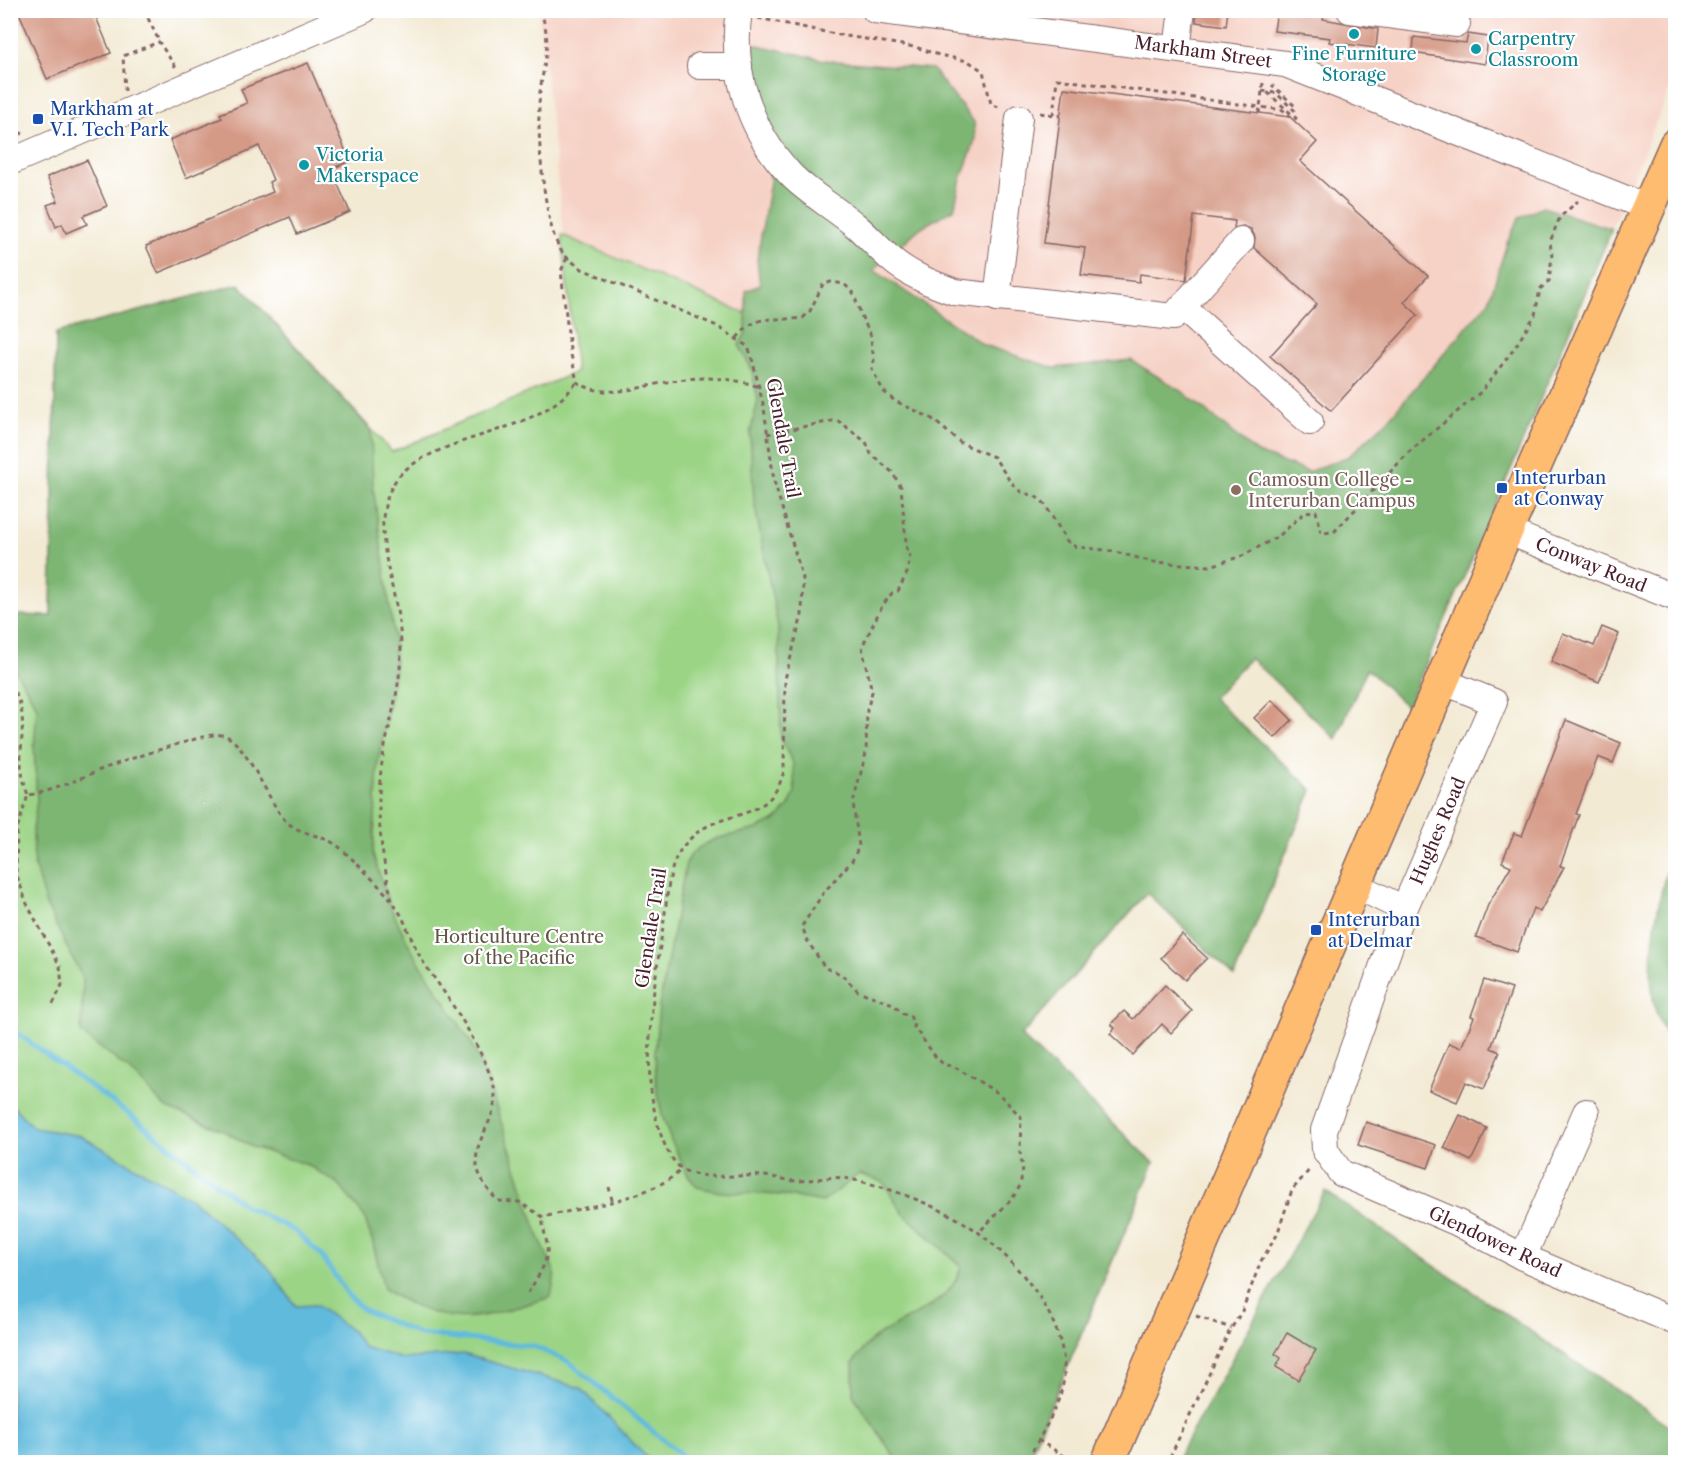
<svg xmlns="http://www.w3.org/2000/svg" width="1686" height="1473" font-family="'Libre Caslon Text',serif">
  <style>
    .built { fill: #f6d1c5 }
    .green { fill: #9cd486; stroke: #737a58; stroke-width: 1.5 }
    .forest { fill: #7db673; stroke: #646a4f; stroke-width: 1.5 }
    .water { fill: #5ebadc; stroke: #546c84; stroke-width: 1.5 }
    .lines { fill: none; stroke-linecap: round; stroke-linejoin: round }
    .stream { stroke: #5ebadc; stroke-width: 5 }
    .building { fill: #d59a86 }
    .minor-casing { stroke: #856666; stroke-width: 28 }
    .major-casing { stroke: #856666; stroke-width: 36 }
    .path { stroke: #856666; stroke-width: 3; stroke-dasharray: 4.5 4.5; stroke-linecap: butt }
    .minor { stroke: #fff; stroke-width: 26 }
    .major { stroke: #febc71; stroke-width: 33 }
    .culture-dot { fill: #0f9aa8; stroke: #fff; stroke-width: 2 }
    .transit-dot { fill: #1a4fb4; stroke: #fff; stroke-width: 2 }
    .education-dot { fill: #8d6e63; stroke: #fff; stroke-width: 2 }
    .labels { text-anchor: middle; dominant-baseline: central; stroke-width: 4.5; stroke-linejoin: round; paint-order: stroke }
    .culture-label { font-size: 18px; fill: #0d838f; stroke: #fff; text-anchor: start }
    .street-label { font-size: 18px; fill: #4a1f2b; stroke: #fff }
    .transit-label { font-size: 18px; fill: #164399; stroke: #fff; text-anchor: start }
    .education-label { font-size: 18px; fill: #785e54; stroke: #fff; text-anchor: start }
    .park-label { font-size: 18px; fill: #635546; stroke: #fff }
  </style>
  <rect width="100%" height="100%" fill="#fff"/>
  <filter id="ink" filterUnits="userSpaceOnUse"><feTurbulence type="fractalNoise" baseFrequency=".0167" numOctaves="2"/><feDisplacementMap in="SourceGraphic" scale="12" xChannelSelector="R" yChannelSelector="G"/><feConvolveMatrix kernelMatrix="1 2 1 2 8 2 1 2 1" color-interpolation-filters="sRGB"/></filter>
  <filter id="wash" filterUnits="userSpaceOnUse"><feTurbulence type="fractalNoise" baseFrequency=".008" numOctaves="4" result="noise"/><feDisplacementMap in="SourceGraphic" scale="24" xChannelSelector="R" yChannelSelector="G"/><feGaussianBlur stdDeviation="1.35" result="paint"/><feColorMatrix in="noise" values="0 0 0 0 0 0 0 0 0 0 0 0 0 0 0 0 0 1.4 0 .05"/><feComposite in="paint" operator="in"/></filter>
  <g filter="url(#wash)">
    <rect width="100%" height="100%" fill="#f3ead4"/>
    <path class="built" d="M539 11H1675V78L1407 707 1367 669 1336 739 1251 658 1220 691 564 239Z"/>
    <path class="green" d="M562 235 763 321 1312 790 1234 976 1147 893 1021 1036 1154 1163 1027 1462H11L10 615 51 616 56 333 239 284 392 452 576 372Z"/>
    <g class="forest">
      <path d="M753 44 824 60 932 69 974 122 975 141 961 179 954 209 920 228 874 270 984 345 1054 368 1131 360 1183 392 1257 453 1308 472 1349 456 1385 423 1489 301 1507 243 1519 218 1543 207 1612 229 1503 488 1407 707 1367 669 1336 739 1250 658 1213 698 1312 790 1234 976 1147 893 1021 1036 1154 1163 1027 1462H898L853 1395V1363C858 1356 864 1347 871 1341 901 1316 952 1308 961 1266L903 1213 883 1182 859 1174 823 1202 781 1195 720 1192 697 1187 688 1175 670 1138 662 1115 656 1083 655 1052 659 1007 686 863 692 853 703 845 715 839 757 829 776 820 789 806 795 792 793 763 781 740 778 627 754 502 750 434 758 400 752 370 739 345 746 333V291L760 285 757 260 770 182 772 136 757 86Z"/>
      <path d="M239 284 371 430 373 487 394 637 395 670 378 763 373 854 389 904 412 951 472 1044 487 1079 539 1237 555 1273 551 1297C479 1318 453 1333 384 1289L373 1243 364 1216 338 1184 308 1165 252 1147 222 1130 165 1107 132 1072 81 1033 83 979 45 903 34 864 33 829 37 800 34 748 37 707 15 669 11 667 10 615 51 616 56 333Z"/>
      <path d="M1675 844V1050L1671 1047C1666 1035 1659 1021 1655 1008 1644 965 1660 885 1675 844Z"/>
      <path d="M1325 1191 1675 1430V1462H1175Z"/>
    </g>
    <path class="water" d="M11 1104 34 1128 81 1136 192 1199 267 1266 296 1306 316 1305 353 1332 363 1347 403 1359 463 1354 581 1388 651 1462H11Z"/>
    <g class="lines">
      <path class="stream" d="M10 1028 130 1115 245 1206 295 1231 320 1254 349 1296 363 1310 419 1334 533 1346 569 1362 690 1462"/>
    </g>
    <g id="blocks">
      <g class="building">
        <path d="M18 10H93L111 53 47 79Z"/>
        <path d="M1197 10H1228L1226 26 1196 22Z"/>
        <path d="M1277 10 1324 15 1323 19 1378 29 1376 48 1329 42 1330 38 1274 31Z"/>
        <path d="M1468 34 1488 37 1485 64 1413 53 1414 37 1466 43Z"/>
        <path d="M308 63 350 161 331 169 350 212 297 234 290 217 158 273 146 246 273 192 269 182 273 180 259 146 186 178 170 140 222 118 220 114 247 103 241 89Z"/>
        <path d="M1064 88 1290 117 1317 142 1300 161 1428 276 1404 302 1418 315 1331 411 1270 356 1317 304 1254 248 1255 237 1251 229 1243 226 1234 228 1235 221 1194 216 1186 280 1140 274 1139 282 1081 275 1085 248 1044 243Z"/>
        <path d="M87 160 107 206 83 216 87 224 66 233 62 224 56 227 47 205 58 201 47 177Z"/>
        <path d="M1602 627 1619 634 1599 682 1551 662 1563 633 1594 646Z"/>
        <path d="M1272 700 1292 720 1275 738 1254 718Z"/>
        <path d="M1566 720 1621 743 1613 763 1598 757 1576 814 1579 815 1560 866 1564 867 1540 912 1533 908 1517 952 1476 937 1488 905 1511 866 1502 862 1514 833 1522 836Z"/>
        <path d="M1182 935 1207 958 1185 980 1161 958Z"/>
        <path d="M1484 980 1512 989 1491 1048 1500 1052 1484 1089 1466 1082 1457 1102 1429 1090 1449 1043 1461 1048 1474 1017 1471 1016Z"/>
        <path d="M1165 985 1192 1011 1171 1033 1162 1024 1133 1055 1110 1034 1115 1028 1111 1024 1124 1011 1133 1019Z"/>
        <path d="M1460 1115 1487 1128 1471 1161 1444 1148Z"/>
        <path d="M1366 1122 1436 1145 1428 1168 1358 1145Z"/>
        <path d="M1287 1333 1316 1350 1298 1380 1276 1367 1281 1358 1275 1354Z"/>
      </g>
    </g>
  </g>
  <g filter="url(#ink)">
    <use href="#blocks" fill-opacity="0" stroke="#856666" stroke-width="1.5"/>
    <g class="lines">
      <g class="minor-casing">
        <g id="minor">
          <path d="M739 10C730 70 749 130 790 174 808 193 834 207 855 225 867 235 878 248 891 259 909 275 933 284 955 292L1173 317 1241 241"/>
          <path d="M875 10 1285 64 1649 208"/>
          <path d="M1350 10 1457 24"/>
          <path d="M1177 49 1182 10"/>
          <path d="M700 66H739"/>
          <path d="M10 162 364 10"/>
          <path d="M997 298 1019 118"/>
          <path d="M1182 307 1310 422"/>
          <path d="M1506 531 1676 598"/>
          <path d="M1442 681 1494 702 1398 923 1324 1130 1325 1150 1341 1173 1456 1222 1523 1257 1676 1322"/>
          <path d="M1355 885 1404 909"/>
          <path d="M1523 1257 1586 1112"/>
        </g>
      </g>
      <g class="major-casing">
        <path id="major" d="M1108 1462 1506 531 1676 145"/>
      </g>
      <g class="path">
        <path d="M144 10 159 41"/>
        <path d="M207 10 217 15 238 10"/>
        <path d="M540 10C553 43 544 60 540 92 536 125 543 219 559 247 564 257 573 262 582 269L717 326 747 346 751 354 764 408 774 481 803 579 802 615 785 679 784 771C770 825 724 807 692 837 685 843 680 850 676 858 668 876 667 900 664 920 656 973 647 1027 650 1081 652 1105 661 1154 682 1169 699 1181 743 1174 764 1176 775 1177 785 1180 796 1181 811 1181 827 1176 843 1178 878 1182 950 1210 978 1232 1020 1265 1067 1319 1064 1376 1062 1405 1039 1436 1027 1462"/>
        <path d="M758 18 840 35 915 47 939 55 968 61 983 71 991 104 1001 108"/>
        <path d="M1263 83 1260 107 1283 110 1294 120 1296 118 1267 92"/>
        <path d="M125 91 123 56 159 42 177 69"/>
        <path d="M1262 91 1276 93 1294 110 1296 107 1272 85"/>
        <path d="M1040 113 1060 116"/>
        <path d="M1053 115 1057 79 1260 107 1259 113"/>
        <path d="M10 118 18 132 23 134"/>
        <path d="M567 258 561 271 570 350 577 382C606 401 641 386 672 381 699 376 733 377 759 387"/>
        <path d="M737 338C757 311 775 322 803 318L810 311 823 284 831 282 844 284 853 292 863 320 870 333 874 360 872 369 883 391 895 401 931 418 961 443 994 457 1012 484 1021 492 1035 496 1044 503 1067 541 1076 547 1112 551 1153 562 1210 566 1242 556 1279 536 1305 512 1316 511 1321 533 1334 532 1410 451 1482 391 1514 349 1535 315 1540 289 1549 281 1552 256 1550 242 1555 229 1560 217 1578 201"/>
        <path d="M767 434 837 420 866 442 871 454 892 472 901 487 907 552 910 556 907 573 898 591 892 593 882 606 862 647 872 692 867 710 866 753 853 803 859 846 852 861 824 892 802 926 807 940 825 968 841 974 858 991 893 1004 903 1014 910 1015 914 1027 935 1056 944 1065 953 1066 998 1093 1021 1117 1020 1152 1023 1168 1020 1186 1012 1199 978 1233"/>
        <path d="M10 685C27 707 22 727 21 753 20 767 23 781 28 795"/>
        <path d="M392 900C380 851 374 802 384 751 391 717 401 684 401 648 401 604 381 563 383 518 385 500 391 482 405 470 454 431 539 434 577 382"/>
        <path d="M53 1004 62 985 60 966 27 904 16 873 17 830 28 795C55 791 76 780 100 770 126 760 152 752 178 744 191 741 209 733 223 735 243 738 268 799 283 818 298 836 322 833 339 847 351 857 383 889 393 902 407 921 412 946 426 966 451 1002 477 1039 492 1080 509 1129 445 1146 498 1201L519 1202 543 1217C584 1207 651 1199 682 1169"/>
        <path d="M609 1187 612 1200"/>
        <path d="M528 1293C536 1279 549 1263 547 1245 546 1235 542 1228 543 1217"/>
        <path d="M1196 1316 1231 1328"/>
        <path d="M1038 1440 1074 1462"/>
        <path d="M1170 1457 1229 1332 1242 1311 1261 1261 1277 1235 1292 1190 1311 1168"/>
      </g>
      <use href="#minor" class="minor"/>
      <use href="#major" class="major"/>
    </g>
  </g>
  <g class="culture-dot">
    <circle cx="1354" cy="34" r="6"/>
    <circle cx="1476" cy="49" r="6"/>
    <circle cx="304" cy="165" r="6"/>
  </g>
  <g class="transit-dot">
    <rect x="32" y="113" width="12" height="12" rx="3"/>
    <rect x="1496" y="482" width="12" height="12" rx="3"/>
    <rect x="1310" y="924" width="12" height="12" rx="3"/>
  </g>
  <circle class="education-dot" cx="1236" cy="490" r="6"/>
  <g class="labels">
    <g class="culture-label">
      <text x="1488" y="39">Carpentry<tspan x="1488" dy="21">Classroom</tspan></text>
      <text x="1354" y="54" text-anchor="middle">Fine Furniture<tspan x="1354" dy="21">Storage</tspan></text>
      <text x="316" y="155">Victoria<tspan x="316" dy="21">Makerspace</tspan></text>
    </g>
    <g class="street-label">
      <text transform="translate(1203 52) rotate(8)">Markham Street</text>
      <text transform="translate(783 438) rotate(80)">Glendale Trail</text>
      <text transform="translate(1591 565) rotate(22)">Conway Road</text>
      <text transform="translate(1438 831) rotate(-67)">Hughes Road</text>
      <text transform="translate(651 928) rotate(-81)">Glendale Trail</text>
      <text transform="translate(1495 1242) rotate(25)">Glendower Road</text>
    </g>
    <g class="transit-label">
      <text x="50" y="109">Markham at<tspan x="50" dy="21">V.I. Tech Park</tspan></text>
      <text x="1514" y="478">Interurban<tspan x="1514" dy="21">at Conway</tspan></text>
      <text x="1328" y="920">Interurban<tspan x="1328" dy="21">at Delmar</tspan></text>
    </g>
    <g class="education-label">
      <text x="1248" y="480">Camosun College -<tspan x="1248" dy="21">Interurban Campus</tspan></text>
    </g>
    <g class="park-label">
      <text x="519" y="937">Horticulture Centre<tspan x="519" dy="21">of the Pacific</tspan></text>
    </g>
  </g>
  <rect width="1686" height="1473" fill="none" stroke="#fff" stroke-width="36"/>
</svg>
